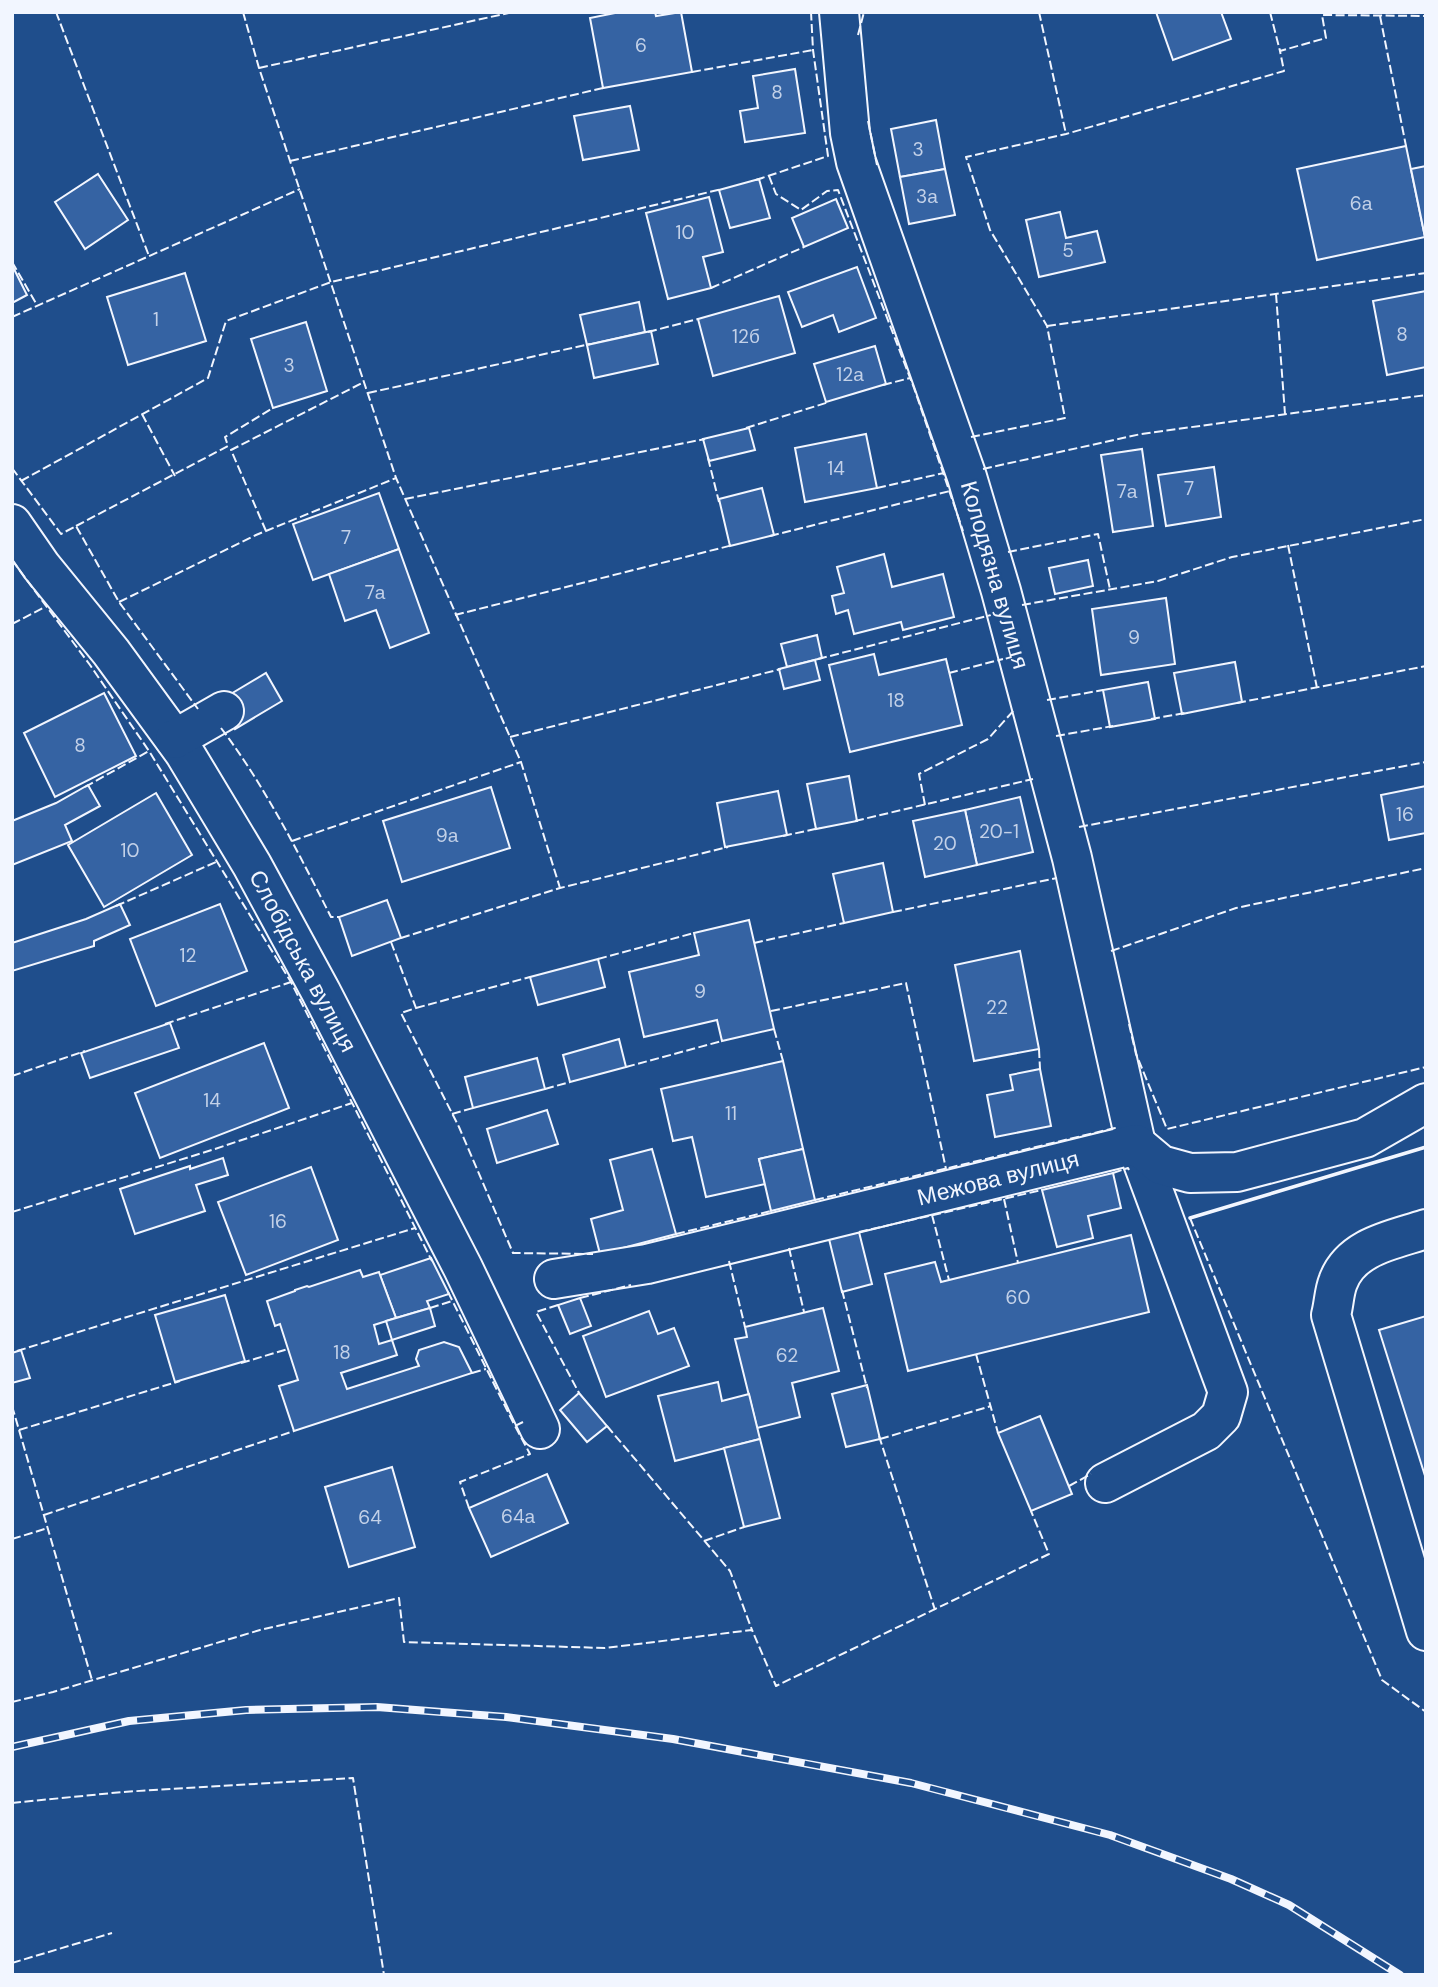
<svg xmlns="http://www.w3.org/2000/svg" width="1438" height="1987" font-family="'DM Sans',sans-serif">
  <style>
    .building { fill: #3563a3; stroke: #f2f6ff; stroke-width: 2 }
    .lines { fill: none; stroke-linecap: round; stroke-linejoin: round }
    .minor-casing { stroke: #f2f6ff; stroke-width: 42 }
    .minor { stroke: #1f4e8c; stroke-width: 38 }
    .rail-casing { stroke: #f2f6ff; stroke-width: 8 }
    .rail { stroke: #1f4e8c; stroke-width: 5; stroke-dasharray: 16; stroke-linecap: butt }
    .fence { stroke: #f2f6ff; stroke-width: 2; stroke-dasharray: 9 3.5; stroke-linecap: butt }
    .wall { stroke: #f2f6ff; stroke-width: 3.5 }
    .labels { text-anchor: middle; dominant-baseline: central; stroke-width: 5; stroke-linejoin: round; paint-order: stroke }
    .number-label { font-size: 19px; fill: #c3d1e8 }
    .street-label { font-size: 23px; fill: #f2f6ff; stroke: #1f4e8c }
  </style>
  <rect width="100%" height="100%" fill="#1f4e8c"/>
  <g class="building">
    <path d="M620 12H655L656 16 681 12 692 72 603 88 590 18Z"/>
    <path d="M1156 12H1221L1231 39 1173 60Z"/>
    <path d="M795 69 805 133 745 142 740 111 758 108 753 76Z"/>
    <path d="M630 106 639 150 583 160 574 116Z"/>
    <path d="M936 120 945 169 900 177 891 129Z"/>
    <path d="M1406 146 1425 237 1317 260 1297 169Z"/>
    <path d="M1426 166V237H1425L1411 169Z"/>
    <path d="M945 169 955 215 909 224 900 177Z"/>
    <path d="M98 174 128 220 85 249 55 202Z"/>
    <path d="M759 179 770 218 730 228 719 190Z"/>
    <path d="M709 197 723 252 703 257 711 288 668 299 646 213Z"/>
    <path d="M836 199 848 228 804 247 792 218Z"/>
    <path d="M1060 212 1066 238 1097 231 1105 262 1039 277 1026 220Z"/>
    <path d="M12 265 27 295 12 303Z"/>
    <path d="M857 267 876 318 839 332 833 315 802 327 788 292Z"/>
    <path d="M185 273 206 341 128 365 107 297Z"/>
    <path d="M1426 291V367L1387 375 1373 301Z"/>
    <path d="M779 296 795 353 713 376 698 319Z"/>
    <path d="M639 302 645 332 587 345 580 315Z"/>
    <path d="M306 322 327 391 273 408 251 339Z"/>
    <path d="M651 331 658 364 594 378 587 345Z"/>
    <path d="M875 346 886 384 826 402 814 364Z"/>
    <path d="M749 428 755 450 709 461 703 439Z"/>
    <path d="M866 434 877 488 805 502 795 448Z"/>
    <path d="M1142 449 1153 526 1113 532 1101 455Z"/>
    <path d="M1214 467 1221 517 1166 526 1158 475Z"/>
    <path d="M762 488 774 535 730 546 719 499Z"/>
    <path d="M379 493 399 549 313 580 293 524Z"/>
    <path d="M399 549 429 633 390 648 376 610 345 621 329 574Z"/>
    <path d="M884 554 892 587 943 574 954 617 903 630 901 622 854 634 848 610 836 614 832 596 844 593 837 567Z"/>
    <path d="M1088 560 1093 586 1055 594 1049 568Z"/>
    <path d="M1166 598 1175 664 1101 675 1092 609Z"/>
    <path d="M817 635 822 658 787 667 781 644Z"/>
    <path d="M874 654 879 675 946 659 962 725 850 752 829 665Z"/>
    <path d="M815 660 820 680 784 689 779 669Z"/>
    <path d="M1235 662 1242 702 1182 714 1174 673Z"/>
    <path d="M266 673 282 701 235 729 219 701Z"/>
    <path d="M1148 682 1155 719 1110 727 1103 690Z"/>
    <path d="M104 693 136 756 55 797 24 733Z"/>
    <path d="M849 776 857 821 816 829 807 784Z"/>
    <path d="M88 785 100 806 65 825 72 841 12 865V821L56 803Z"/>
    <path d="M1426 786V833L1389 840 1381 795Z"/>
    <path d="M491 787 510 848 402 882 383 821Z"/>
    <path d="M778 791 787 835 725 847 717 803Z"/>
    <path d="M156 793 192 855 104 907 68 845Z"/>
    <path d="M1020 797 1033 852 977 865 965 810Z"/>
    <path d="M965 810 977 865 925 877 913 821Z"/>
    <path d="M883 863 893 912 844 923 833 874Z"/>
    <path d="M387 900 401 938 352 956 339 917Z"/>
    <path d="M120 904 130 925 94 941V946L12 971V943L86 919Z"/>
    <path d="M220 904 247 971 156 1006 130 939Z"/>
    <path d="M749 920 774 1029 722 1041 717 1020 644 1037 629 972 699 955 694 933Z"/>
    <path d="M1020 951 1039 1049 974 1061 955 965Z"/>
    <path d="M598 959 605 987 538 1005 530 977Z"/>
    <path d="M170 1023 179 1048 90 1078 81 1053Z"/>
    <path d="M619 1039 626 1067 570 1082 563 1055Z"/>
    <path d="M264 1043 289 1108 160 1158 135 1093Z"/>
    <path d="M537 1058 545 1089 473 1108 465 1077Z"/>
    <path d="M783 1061 803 1149 759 1159 765 1184 706 1197 692 1137 673 1141 661 1089Z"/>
    <path d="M1040 1069 1051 1126 995 1137 987 1095 1013 1090 1010 1075Z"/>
    <path d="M547 1110 558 1144 497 1163 487 1129Z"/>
    <path d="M652 1149 676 1234 600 1254 591 1219 623 1210 610 1160Z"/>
    <path d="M803 1149 815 1200 771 1211 759 1159Z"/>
    <path d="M223 1158 228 1175 196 1185 205 1211 135 1234 120 1189 190 1166V1169Z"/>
    <path d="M311 1167 338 1240 246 1275 218 1202Z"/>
    <path d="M1113 1173 1121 1208 1088 1216 1093 1238 1057 1247 1042 1190Z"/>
    <path d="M859 1232 872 1284 842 1292 829 1239Z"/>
    <path d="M1131 1235 1149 1312 908 1371 885 1274 935 1262 941 1282Z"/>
    <path d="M431 1258 449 1294 427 1301 430 1308 396 1318 380 1275Z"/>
    <path d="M360 1270 363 1277 379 1272 380 1275 396 1318 374 1325 379 1344 392 1340 397 1355 341 1373 347 1389 419 1366 416 1359 419 1350 444 1342 459 1347 472 1373 294 1431 279 1386 298 1380 280 1324 275 1326 267 1301 295 1291V1290L307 1286 309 1287Z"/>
    <path d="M225 1295 245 1361 175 1382 155 1315Z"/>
    <path d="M580 1298 591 1326 570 1334 558 1305Z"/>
    <path d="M430 1308 435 1326 392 1340 386 1321Z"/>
    <path d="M823 1308 839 1371 792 1383 800 1417 757 1428 735 1339 747 1337 745 1327Z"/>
    <path d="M649 1311 658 1334 674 1328 689 1366 606 1397 583 1336Z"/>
    <path d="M1426 1316V1479L1379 1330Z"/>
    <path d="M21 1350 30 1378 12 1383V1353Z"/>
    <path d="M718 1382 722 1401 749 1394 760 1439 675 1461 658 1396Z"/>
    <path d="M867 1385 880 1439 846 1447 832 1394Z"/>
    <path d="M579 1393 607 1426 587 1442 560 1410Z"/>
    <path d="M1040 1416 1072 1494 1031 1511 998 1433Z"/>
    <path d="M760 1439 780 1518 744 1527 724 1448Z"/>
    <path d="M392 1467 415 1547 349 1567 325 1487Z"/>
    <path d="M547 1474 568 1523 491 1557 469 1508Z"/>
  </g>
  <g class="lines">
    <g class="minor-casing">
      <g id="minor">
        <path d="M839 12 850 133 856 162 967 477 1001 591 1072 858 1136 1144 1228 1392 1221 1416 1206 1431 1105 1483"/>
        <path d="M12 524 41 566 111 652 184 752 252 865 321 992 463 1268 540 1429"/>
        <path d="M175 739 224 711"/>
        <path d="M1426 1229C1393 1240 1351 1246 1338 1282 1334 1292 1334 1304 1331 1315L1426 1631"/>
        <path d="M554 1279 647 1264 1136 1144 1161 1165 1190 1173 1237 1172 1365 1138 1426 1103"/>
      </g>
    </g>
    <use href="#minor" class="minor"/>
    <g class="rail-casing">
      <path id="rail" d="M12 1747 129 1721 246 1710 377 1707 506 1717 673 1739 911 1783 1110 1835 1231 1879 1289 1905 1400 1975"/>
    </g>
    <use href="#rail" class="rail"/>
    <g class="fence">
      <path d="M56 12 149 256"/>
      <path d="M243 12 259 68 396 478 521 762 560 888"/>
      <path d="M1039 12 1066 134"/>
      <path d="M1270 12 1280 51 1326 38 1322 15 1426 16"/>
      <path d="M1380 16 1406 146"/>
      <path d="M858 35 864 12"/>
      <path d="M259 68 513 12"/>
      <path d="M692 72 813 50"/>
      <path d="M868 121 877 165"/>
      <path d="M290 161 603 88"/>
      <path d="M769 176 776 194 801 210 827 191 838 190 914 388 963 531"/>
      <path d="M756 180 828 156 813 50 811 12"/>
      <path d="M12 262 37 305"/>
      <path d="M711 288 804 247"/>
      <path d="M1276 294 1285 414"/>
      <path d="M12 317 300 189"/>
      <path d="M1047 326 1426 273"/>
      <path d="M648 332 698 319"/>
      <path d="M883 385 910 378"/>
      <path d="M368 393 590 344"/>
      <path d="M142 414 175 476"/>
      <path d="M746 428 829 402"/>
      <path d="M971 437 1065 418 1047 326 990 230 966 157 1066 134 1284 71 1280 51"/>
      <path d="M708 458 719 502"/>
      <path d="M12 468 61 534 76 526 119 602 198 709"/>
      <path d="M983 469 1141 434 1426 395"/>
      <path d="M21 481 208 378 226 321 331 282 722 189"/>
      <path d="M877 488 944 473"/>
      <path d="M405 499 705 439"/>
      <path d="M76 526 228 446 225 437 273 408"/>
      <path d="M266 531 231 450 364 382"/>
      <path d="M770 536 950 491"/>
      <path d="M1288 545 1317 688"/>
      <path d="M1008 552 1098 534 1110 589"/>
      <path d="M12 560 90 665 149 751 291 982 432 1261"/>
      <path d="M119 602 256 535 396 478"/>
      <path d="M1022 605 1158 581 1232 557 1426 519"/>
      <path d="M455 615 733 545"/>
      <path d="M12 624 45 607"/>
      <path d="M818 659 991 615"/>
      <path d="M949 673 1003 659"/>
      <path d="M1047 700 1103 690"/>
      <path d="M1237 703 1426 666"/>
      <path d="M1151 719 1185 713"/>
      <path d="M221 728C265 786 298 852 331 917H339"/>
      <path d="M1056 736 1113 726"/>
      <path d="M510 737 781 669"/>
      <path d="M85 787 149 751"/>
      <path d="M925 805 919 774 988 739 1015 709"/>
      <path d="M855 821 1033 779"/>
      <path d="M1079 827 1426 762"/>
      <path d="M783 836 820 828"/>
      <path d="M292 841 521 762"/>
      <path d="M116 906 216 862"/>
      <path d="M893 912 1057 878"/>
      <path d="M401 938 560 888 728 847"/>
      <path d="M391 942 416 1008 401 1013 459 1127 513 1253 593 1254"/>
      <path d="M754 943 844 923"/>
      <path d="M1111 951 1236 908 1426 868"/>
      <path d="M598 959 694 933"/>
      <path d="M416 1008 530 977"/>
      <path d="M771 1011 906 983 946 1169"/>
      <path d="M165 1024 291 982"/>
      <path d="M1129 1024 1136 1054 1167 1129 1426 1067"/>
      <path d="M774 1029 783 1061"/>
      <path d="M1039 1049 1040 1069"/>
      <path d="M626 1067 722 1041"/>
      <path d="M12 1076 85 1051"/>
      <path d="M545 1089 570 1082"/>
      <path d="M452 1114 473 1108"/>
      <path d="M1113 1173 1128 1168 1129 1170"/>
      <path d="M1004 1199 1018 1263"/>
      <path d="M815 1200 1115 1128 1114 1125"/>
      <path d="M12 1212 215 1149 352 1103"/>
      <path d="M932 1215 949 1280"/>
      <path d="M1190 1218 1382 1680 1426 1712"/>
      <path d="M859 1232 1042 1190"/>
      <path d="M676 1234 771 1211"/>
      <path d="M789 1248 804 1312"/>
      <path d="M729 1261 745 1327"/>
      <path d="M842 1290 867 1388"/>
      <path d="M448 1292 515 1426 523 1422"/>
      <path d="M580 1298 631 1285"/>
      <path d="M558 1305 536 1312 579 1393"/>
      <path d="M430 1308 452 1301"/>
      <path d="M17 1351 415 1228"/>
      <path d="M976 1354 998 1433"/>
      <path d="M241 1363 288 1349"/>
      <path d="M472 1373 486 1369"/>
      <path d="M12 1406 92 1680"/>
      <path d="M607 1426 730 1571 752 1630"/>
      <path d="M19 1430 180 1381"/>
      <path d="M879 1436 935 1610"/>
      <path d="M880 1439 991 1406"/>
      <path d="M1069 1486 1091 1474"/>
      <path d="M469 1508 460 1482 530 1454 515 1426"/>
      <path d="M44 1515 294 1431"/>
      <path d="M12 1539 48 1528"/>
      <path d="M704 1541 744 1527"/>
      <path d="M12 1702 53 1692 260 1630 399 1598 404 1642 605 1648 752 1630 776 1686 1049 1554 1031 1511"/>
      <path d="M12 1803 122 1792 353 1778 384 1975"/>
      <path d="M12 1963 112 1933"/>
    </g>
    <path class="wall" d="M1190 1218 1426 1147"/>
  </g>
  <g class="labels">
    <g class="number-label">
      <text x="641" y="45">6</text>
      <text x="777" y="92">8</text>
      <text x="918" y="149">3</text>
      <text x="927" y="196">3а</text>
      <text x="1361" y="203">6а</text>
      <text x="685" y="232">10</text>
      <text x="1068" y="250">5</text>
      <text x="156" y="319">1</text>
      <text x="1402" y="334">8</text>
      <text x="746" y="336">12б</text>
      <text x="289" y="365">3</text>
      <text x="850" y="374">12а</text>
      <text x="836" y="468">14</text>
      <text x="1189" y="488">7</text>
      <text x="1127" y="491">7а</text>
      <text x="346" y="537">7</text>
      <text x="375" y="592">7а</text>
      <text x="1134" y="637">9</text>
      <text x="896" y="700">18</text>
      <text x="80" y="745">8</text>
      <text x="1405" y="814">16</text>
      <text x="999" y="831">20-1</text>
      <text x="447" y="835">9а</text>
      <text x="945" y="843">20</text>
      <text x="130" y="850">10</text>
      <text x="188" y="955">12</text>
      <text x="700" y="991">9</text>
      <text x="997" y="1007">22</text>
      <text x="212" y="1100">14</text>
      <text x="731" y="1113">11</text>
      <text x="278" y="1221">16</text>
      <text x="1018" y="1297">60</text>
      <text x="342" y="1352">18</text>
      <text x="787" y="1355">62</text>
      <text x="518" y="1516">64а</text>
      <text x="370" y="1517">64</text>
    </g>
    <g class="street-label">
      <text transform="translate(995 575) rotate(74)">Колодязна вулиця</text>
      <text transform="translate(303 961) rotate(62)">Слобідська вулиця</text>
      <text transform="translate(998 1178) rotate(-14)">Межова вулиця</text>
    </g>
  </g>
  <rect width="1438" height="1987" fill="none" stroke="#f2f6ff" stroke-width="28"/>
</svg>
